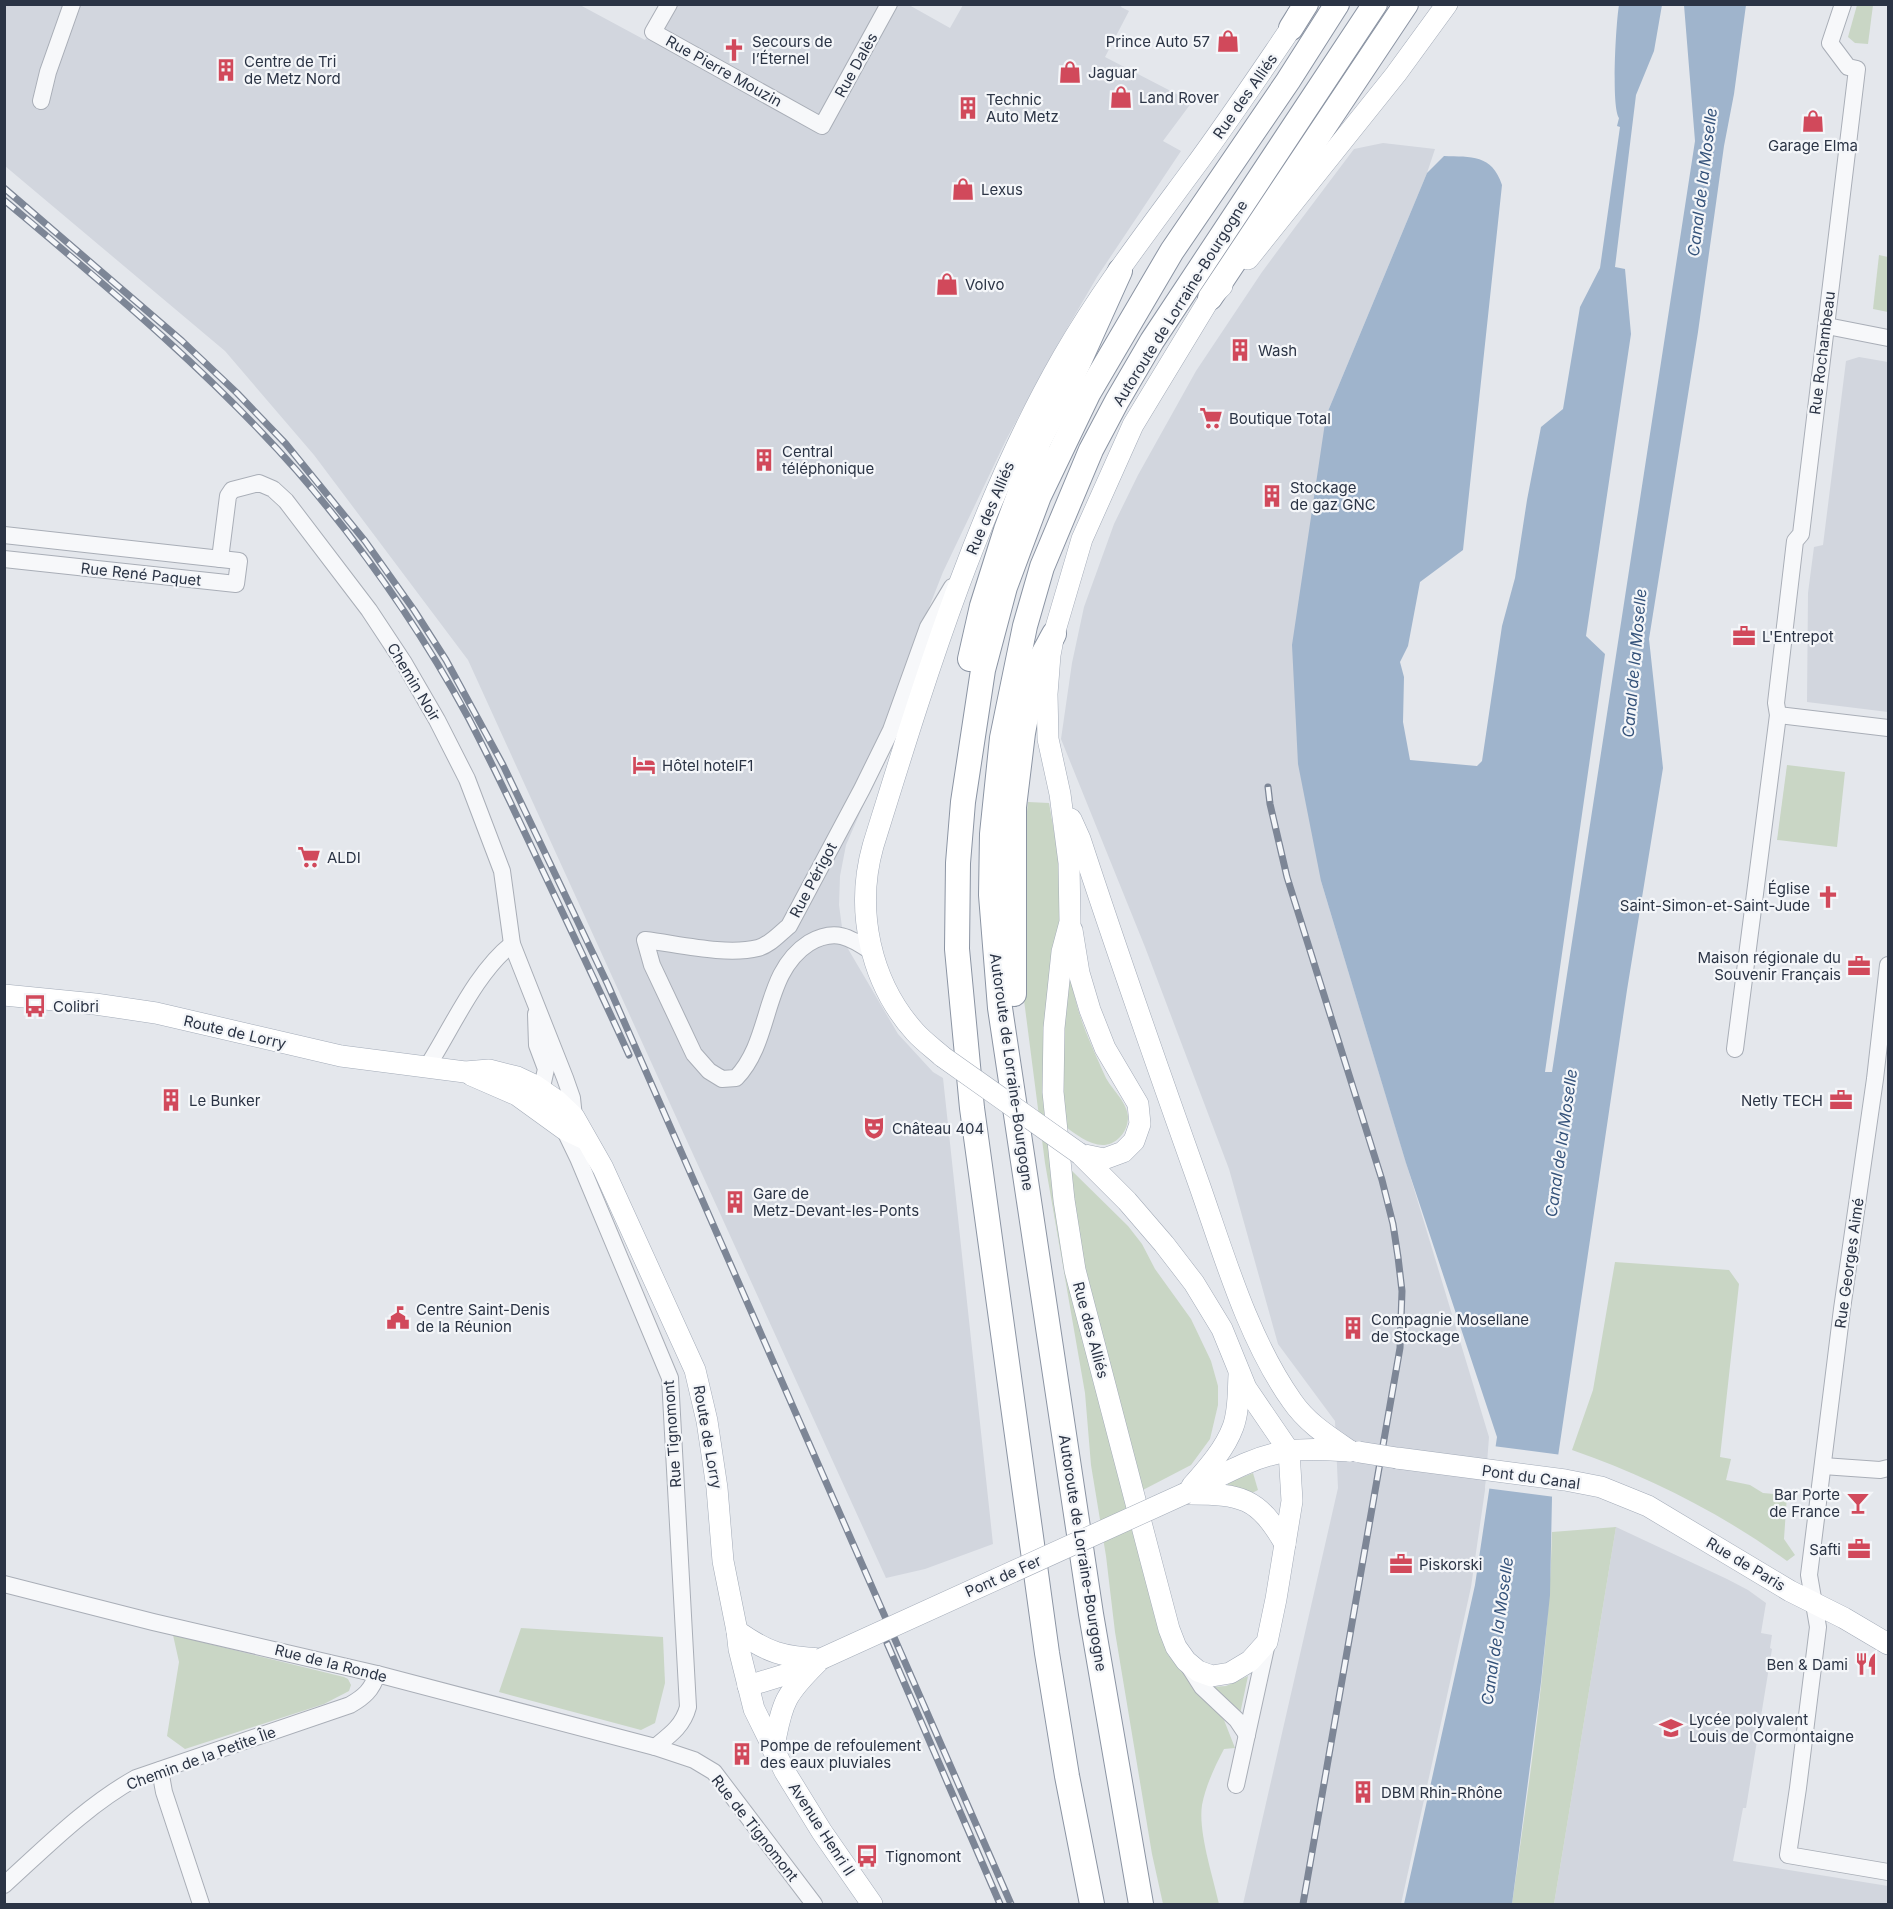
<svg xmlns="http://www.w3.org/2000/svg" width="1893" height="1909" font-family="Inter,sans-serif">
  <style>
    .built { fill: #d2d6de }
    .green { fill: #c9d6c5 }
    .water { fill: #9fb4cc }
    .pier { fill: #e4e7ec }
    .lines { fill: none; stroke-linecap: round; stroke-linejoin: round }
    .minor-casing { stroke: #a9aeb7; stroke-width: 18 }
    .major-casing { stroke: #a3abb8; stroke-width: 22 }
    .highway-casing { stroke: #8b94a3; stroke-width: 26 }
    .minor { stroke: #f7f8fa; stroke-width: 16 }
    .major { stroke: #fff; stroke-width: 21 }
    .highway { stroke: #fff; stroke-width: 24 }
    .rail-casing { stroke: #7d8696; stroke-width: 7 }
    .rail { stroke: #f4f6f9; stroke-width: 4.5; stroke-dasharray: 14; stroke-linecap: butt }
    .major-bridge-casing { stroke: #a3abb8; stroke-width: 22; stroke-linecap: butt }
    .major-bridge { stroke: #fff; stroke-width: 21 }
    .labels { text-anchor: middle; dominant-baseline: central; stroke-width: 4.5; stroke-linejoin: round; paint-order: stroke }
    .poi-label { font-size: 15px; fill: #2b3445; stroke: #f4f6f9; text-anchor: start }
    .street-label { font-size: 15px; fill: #2b3445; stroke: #f4f6f9 }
    .water-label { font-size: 16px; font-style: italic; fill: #34527a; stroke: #f4f6f9 }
  </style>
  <rect width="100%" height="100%" fill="#e4e7ec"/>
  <g class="built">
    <path d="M4 5H580L645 40 668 5H909L950 28 963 5H1122L1121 7 1129 11 1105 57 1192 102 1163 141 1181 151 1097 277 1055 349 1006 440 943 572 926 615 866 799 846 845 840 876 839 905 844 942 898 1034 933 1072 943 1078 993 1544 925 1569 886 1578 468 660 314 455 225 351 5 166Z"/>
    <path d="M1383 143 1435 149 1427 173 1326 416 1321 881 1489 1437 1485 1490 1471 1587 1401 1904H1243L1338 1488 1335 1421 1278 1344 1229 1169 1145 947 1061 739 1072 663 1084 607 1114 524 1138 475 1196 371 1262 272 1296 226 1354 149Z"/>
    <path d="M1859 357 1888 362V712L1807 702 1808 593 1814 547 1823 545 1846 361Z"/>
    <path d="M1616 1527 1727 1579 1748 1590 1766 1603 1761 1633 1772 1635 1770 1648 1772 1649 1746 1808H1743L1733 1861 1888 1886V1904H1554Z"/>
  </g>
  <g class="green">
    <path d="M1857 5H1873L1868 44 1855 43 1848 37Z"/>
    <path d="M1879 255 1888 257V312L1873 309Z"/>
    <path d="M1787 765 1845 772 1837 847 1777 840Z"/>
    <path d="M1028 802 1049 803 1057 848 1061 890 1048 1110 1126 1492 1168 1655 1224 1720 1235 1748 1224 1749C1215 1766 1206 1785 1202 1805 1198 1832 1213 1876 1219 1904H1163L1152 1854 1115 1632 1106 1556 1091 1465 1085 1393 1045 1163 1024 1000 1023 849Z"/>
    <path d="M1071 961C1072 973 1072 986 1075 998 1081 1024 1094 1051 1105 1076 1111 1089 1126 1100 1128 1116 1128 1124 1126 1131 1120 1137 1102 1156 1080 1137 1063 1125L1062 1084 1065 1027 1064 1002Z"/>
    <path d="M1068 1167 1128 1226 1142 1244 1155 1269 1191 1319 1211 1361 1218 1386V1405L1210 1439 1191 1465 1141 1491 1084 1265Z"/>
    <path d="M1615 1262 1729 1270 1739 1284 1720 1457 1731 1459 1726 1480 1750 1485 1763 1493 1787 1495 1784 1539 1795 1555 1787 1561C1723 1514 1647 1476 1572 1450L1593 1390Z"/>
    <path d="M1253 1473 1258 1490 1250 1494 1228 1486V1483Z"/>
    <path d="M1616 1527 1554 1904H1512C1529 1781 1549 1657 1552 1532Z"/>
    <path d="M521 1628 663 1637 665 1683 655 1723 641 1730 499 1692Z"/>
    <path d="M173 1635 344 1677 348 1679 351 1685 349 1691 324 1704 185 1749 167 1736 179 1662Z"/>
    <path d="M1248 1676 1240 1714 1211 1687 1226 1686Z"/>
  </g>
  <path class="water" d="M1619 5H1662L1654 51 1636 95 1615 267 1625 269 1631 334 1586 636 1605 654 1545 1072H1552L1695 141 1684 5H1746L1734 94 1724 146 1698 332 1649 639 1663 768 1627 990 1552 1497 1550 1595 1541 1682 1512 1904H1404L1475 1585 1497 1437 1406 1163 1321 881 1298 764 1292 645 1326 416 1427 173 1444 156C1471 157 1492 154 1502 185L1463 550 1420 582 1408 646 1400 662 1404 677 1403 722 1410 760 1477 766 1482 761 1502 626 1515 578 1527 500 1541 427 1563 409 1580 307 1600 268 1620 127 1617 126 1619 118C1611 107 1616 22 1619 5Z"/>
  <path class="pier" d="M1493 1446 1562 1455 1555 1497 1485 1488Z"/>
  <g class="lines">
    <g class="minor-casing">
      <g id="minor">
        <path d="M669 4 653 32 822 126 889 4"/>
        <path d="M41 101 48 72 72 4"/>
        <path d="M1827 326 1888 338"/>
        <path d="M4 535 239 561 236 584 4 559"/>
        <path d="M220 559 228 496 232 490 259 483 273 489 286 501 369 610 404 663 437 720 467 779 502 871 512 944 565 1078 572 1098 574 1117"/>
        <path d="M1778 715 1888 728"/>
        <path d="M872 952C850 937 835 928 809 943 762 973 773 1040 736 1078L722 1079 709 1071 694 1054 652 965 645 940C678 944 726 956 758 948 770 945 780 933 789 926L862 789 891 730 928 627 952 587"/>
        <path d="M1888 965 1875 1079 1842 1309 1809 1575 1818 1627 1798 1788 1788 1855 1888 1872"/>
        <path d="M536 1014 537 1045 546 1069 539 1100"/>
        <path d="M1735 1049 1778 715 1776 703 1795 541 1801 534 1857 69 1848 67 1830 43 1843 4"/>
        <path d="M427 1067C452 1028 476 972 512 944"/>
        <path d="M564 1129 578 1158 670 1378 688 1707C683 1726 670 1735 655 1747"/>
        <path d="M1823 1466 1880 1470 1888 1468"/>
        <path d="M4 1584 153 1622 377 1674 655 1747 694 1760 714 1772 814 1904"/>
        <path d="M1188 1665 1202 1687 1237 1720 1247 1735"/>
        <path d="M160 1770 164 1792 201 1904"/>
        <path d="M1236 1785 1267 1643"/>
        <path d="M4 1885C46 1847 86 1806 136 1778L350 1705C364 1697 372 1690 377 1674"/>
      </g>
    </g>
    <g class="major-casing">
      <g id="major">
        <path d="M1248 259 1396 74 1447 4"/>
        <path d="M1071 819 1080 839C1118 955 1158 1069 1199 1184 1224 1255 1248 1339 1292 1401 1307 1423 1328 1436 1350 1451"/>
        <path d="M1072 930 1079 973 1090 1010 1105 1048 1138 1104 1140 1124 1134 1141 1123 1152 1104 1159 1080 1154"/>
        <path d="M4 995 95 1004 156 1013 341 1056 465 1072 489 1070 517 1077 534 1085 556 1100 574 1117 603 1168 695 1370 707 1421 717 1488 723 1561 737 1631 739 1649 754 1709 785 1772 822 1832 872 1904"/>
        <path d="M943 1057C934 1049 923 1041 915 1032 870 982 855 910 873 846 925 679 976 509 1063 357 1101 291 1148 230 1193 169 1227 123 1259 75 1291 28L1298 14"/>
        <path d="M471 1075 517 1095 564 1129 585 1139"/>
        <path d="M1080 1154 1127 1201 1164 1244 1194 1283 1222 1329 1246 1388 1289 1451 1292 1501 1276 1599 1267 1642 1250 1661 1230 1673 1212 1676 1198 1671 1186 1661 1176 1647 1169 1629 1150 1557 1075 1270 1064 1200 1053 1092 1054 1028 1062 952 1070 922 1069 863 1060 794 1048 739 1047 694 1050 655 1054 634 1082 539 1133 425 1210 298 1222 286"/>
        <path d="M1397 1458 1565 1480 1601 1487 1648 1506 1790 1591 1844 1618 1888 1644"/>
        <path d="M1192 1486C1207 1469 1225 1449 1233 1427 1239 1411 1238 1392 1239 1375"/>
        <path d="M1186 1493C1219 1477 1252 1456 1289 1451 1310 1448 1330 1450 1350 1451"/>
        <path d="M1190 1494C1241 1494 1258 1497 1285 1544"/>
        <path d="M737 1631C768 1653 783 1657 821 1659"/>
        <path d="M748 1686 797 1671 812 1663"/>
        <path d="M773 1750C777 1733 779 1714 787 1699 795 1684 809 1671 821 1659"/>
      </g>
    </g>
    <g class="highway-casing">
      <g id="highway">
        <path d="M1291 28 1306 4"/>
        <path d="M1210 298 1406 4"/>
        <path d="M970 659 982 606 1006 530 1039 441 1078 364 1120 271"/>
        <path d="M1014 994V807L1023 733 1035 669 1054 634"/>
        <path d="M1092 1904 1067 1776 1047 1653 972 1108 957 949 958 863 963 802 983 670 1005 587 1039 496 1088 394 1172 251 1288 81 1337 4"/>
        <path d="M1141 1904 1091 1614 1000 1008 991 895 992 834 1002 738 1025 626 1042 567 1091 450 1117 401 1152 341 1375 4"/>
      </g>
    </g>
    <use href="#minor" class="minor"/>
    <use href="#major" class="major"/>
    <use href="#highway" class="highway"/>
    <g class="rail-casing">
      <g id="rail">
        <path d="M4 188 182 341 237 393 286 444 365 541 414 610 446 660 503 765 608 985 1011 1904"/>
        <path d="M4 200C106 286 209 371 297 471 362 546 422 632 469 719 494 767 517 816 540 865 570 928 600 991 629 1055"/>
        <path d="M1268 787 1270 804 1287 877 1382 1180 1393 1224 1398 1257 1402 1291 1400 1348 1303 1904"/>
        <path d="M887 1643 1000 1904"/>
      </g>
    </g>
    <use href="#rail" class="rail"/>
    <g class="major-bridge-casing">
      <g id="major-bridge">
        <path d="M943 1057 1080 1154"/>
        <path d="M1359 1452 1397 1458"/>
        <path d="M821 1659 1186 1493"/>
      </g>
    </g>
    <use href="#major-bridge" class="major-bridge"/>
  </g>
  <defs>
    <g id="shop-bare" transform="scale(1.8)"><path d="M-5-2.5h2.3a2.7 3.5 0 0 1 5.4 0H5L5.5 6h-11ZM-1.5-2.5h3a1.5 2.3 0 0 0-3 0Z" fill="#d1495b" stroke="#f4f6f9" stroke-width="2.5" paint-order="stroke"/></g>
    <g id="church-bare" transform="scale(1.8)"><path d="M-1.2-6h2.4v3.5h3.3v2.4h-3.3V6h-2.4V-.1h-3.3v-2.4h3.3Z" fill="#d1495b" stroke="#f4f6f9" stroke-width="2.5" paint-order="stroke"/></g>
    <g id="building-bare" transform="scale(1.8)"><path d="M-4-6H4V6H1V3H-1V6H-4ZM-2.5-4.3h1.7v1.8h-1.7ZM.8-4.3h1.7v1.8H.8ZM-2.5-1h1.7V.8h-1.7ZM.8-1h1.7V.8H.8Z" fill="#d1495b" stroke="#f4f6f9" stroke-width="2.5" paint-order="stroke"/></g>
    <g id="supermarket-bare" transform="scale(1.8)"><path d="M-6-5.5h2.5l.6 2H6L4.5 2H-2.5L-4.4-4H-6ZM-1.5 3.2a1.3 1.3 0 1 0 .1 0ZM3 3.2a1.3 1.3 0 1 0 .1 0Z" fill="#d1495b" stroke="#f4f6f9" stroke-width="2.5" paint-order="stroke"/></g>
    <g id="office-bare" transform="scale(1.8)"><path d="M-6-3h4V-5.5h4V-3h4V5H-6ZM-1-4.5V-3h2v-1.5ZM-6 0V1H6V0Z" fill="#d1495b" stroke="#f4f6f9" stroke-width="2.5" paint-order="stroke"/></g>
    <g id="hotel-bare" transform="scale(1.8)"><path d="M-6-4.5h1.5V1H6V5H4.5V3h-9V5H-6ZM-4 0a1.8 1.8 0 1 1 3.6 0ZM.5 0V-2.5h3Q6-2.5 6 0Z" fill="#d1495b" stroke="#f4f6f9" stroke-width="2.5" paint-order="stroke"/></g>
    <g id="bus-bare" transform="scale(1.8)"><path d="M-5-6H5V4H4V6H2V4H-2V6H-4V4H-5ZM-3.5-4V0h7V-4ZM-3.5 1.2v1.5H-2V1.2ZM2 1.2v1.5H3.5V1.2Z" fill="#d1495b" stroke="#f4f6f9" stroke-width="2.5" paint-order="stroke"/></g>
    <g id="theatre-bare" transform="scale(1.8)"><path d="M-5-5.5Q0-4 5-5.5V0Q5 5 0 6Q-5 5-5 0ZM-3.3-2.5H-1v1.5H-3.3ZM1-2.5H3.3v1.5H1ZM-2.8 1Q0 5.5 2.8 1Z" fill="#d1495b" stroke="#f4f6f9" stroke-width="2.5" paint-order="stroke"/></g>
    <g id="civic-bare" transform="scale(1.8)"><path d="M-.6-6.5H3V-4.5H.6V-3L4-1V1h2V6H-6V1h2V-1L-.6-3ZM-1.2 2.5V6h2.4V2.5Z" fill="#d1495b" stroke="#f4f6f9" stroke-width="2.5" paint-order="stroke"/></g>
    <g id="bar-bare" transform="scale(1.8)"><path d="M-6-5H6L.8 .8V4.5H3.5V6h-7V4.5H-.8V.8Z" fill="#d1495b" stroke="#f4f6f9" stroke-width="2.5" paint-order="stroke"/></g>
    <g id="restaurant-bare" transform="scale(1.8)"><path d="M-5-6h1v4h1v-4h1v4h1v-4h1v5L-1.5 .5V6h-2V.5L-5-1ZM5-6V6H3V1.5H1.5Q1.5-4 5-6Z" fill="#d1495b" stroke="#f4f6f9" stroke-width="2.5" paint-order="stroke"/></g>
    <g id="school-bare" transform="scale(1.8)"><path d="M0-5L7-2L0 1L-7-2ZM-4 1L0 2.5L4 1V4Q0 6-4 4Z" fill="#d1495b" stroke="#f4f6f9" stroke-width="2.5" paint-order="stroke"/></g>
  </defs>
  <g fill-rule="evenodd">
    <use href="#shop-bare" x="1228" y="41"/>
    <use href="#church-bare" x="734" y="50"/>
    <use href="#building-bare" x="226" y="70"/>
    <use href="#shop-bare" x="1070" y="72"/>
    <use href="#shop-bare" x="1121" y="97"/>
    <use href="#building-bare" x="968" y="108"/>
    <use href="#shop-bare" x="1813" y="121"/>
    <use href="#shop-bare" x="963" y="189"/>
    <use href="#shop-bare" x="947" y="284"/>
    <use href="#building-bare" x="1240" y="350"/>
    <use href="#supermarket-bare" x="1211" y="418"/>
    <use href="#building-bare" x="764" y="460"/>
    <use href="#building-bare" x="1272" y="496"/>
    <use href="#office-bare" x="1744" y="636"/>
    <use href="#hotel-bare" x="644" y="765"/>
    <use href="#supermarket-bare" x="309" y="857"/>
    <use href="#church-bare" x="1828" y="897"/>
    <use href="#office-bare" x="1859" y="966"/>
    <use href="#bus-bare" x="35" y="1006"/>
    <use href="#building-bare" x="171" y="1100"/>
    <use href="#office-bare" x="1841" y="1100"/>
    <use href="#theatre-bare" x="874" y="1128"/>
    <use href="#building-bare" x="735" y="1202"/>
    <use href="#civic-bare" x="398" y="1318"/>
    <use href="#building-bare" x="1353" y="1328"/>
    <use href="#bar-bare" x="1858" y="1503"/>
    <use href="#office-bare" x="1859" y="1549"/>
    <use href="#office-bare" x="1401" y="1564"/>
    <use href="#restaurant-bare" x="1866" y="1664"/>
    <use href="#school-bare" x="1671" y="1728"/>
    <use href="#building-bare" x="742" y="1754"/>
    <use href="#building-bare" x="1363" y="1792"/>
    <use href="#bus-bare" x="867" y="1856"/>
  </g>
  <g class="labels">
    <g class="poi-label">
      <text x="752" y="41">Secours de<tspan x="752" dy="17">l’Éternel</tspan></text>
      <text x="1210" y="41" text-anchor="end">Prince Auto 57</text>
      <text x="244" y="61">Centre de Tri<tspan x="244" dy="17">de Metz Nord</tspan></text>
      <text x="1088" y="72">Jaguar</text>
      <text x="1139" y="97">Land Rover</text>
      <text x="986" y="99">Technic<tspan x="986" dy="17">Auto Metz</tspan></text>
      <text x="1813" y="145" text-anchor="middle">Garage Elma</text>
      <text x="981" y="189">Lexus</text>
      <text x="965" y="284">Volvo</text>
      <text x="1258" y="350">Wash</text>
      <text x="1229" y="418">Boutique Total</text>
      <text x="782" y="451">Central<tspan x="782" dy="17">téléphonique</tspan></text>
      <text x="1290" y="487">Stockage<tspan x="1290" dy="17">de gaz GNC</tspan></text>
      <text x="1762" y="636">L'Entrepot</text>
      <text x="662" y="765">Hôtel hotelF1</text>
      <text x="327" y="857">ALDI</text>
      <text x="1810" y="888" text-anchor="end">Église<tspan x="1810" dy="17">Saint-Simon-et-Saint-Jude</tspan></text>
      <text x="1841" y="957" text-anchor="end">Maison régionale du<tspan x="1841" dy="17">Souvenir Français</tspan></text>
      <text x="53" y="1006">Colibri</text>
      <text x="189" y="1100">Le Bunker</text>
      <text x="1823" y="1100" text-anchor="end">Netly TECH</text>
      <text x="892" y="1128">Château 404</text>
      <text x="753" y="1193">Gare de<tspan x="753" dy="17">Metz-Devant-les-Ponts</tspan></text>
      <text x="416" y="1309">Centre Saint-Denis<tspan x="416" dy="17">de la Réunion</tspan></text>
      <text x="1371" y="1319">Compagnie Mosellane<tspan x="1371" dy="17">de Stockage</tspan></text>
      <text x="1840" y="1494" text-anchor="end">Bar Porte<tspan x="1840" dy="17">de France</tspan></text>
      <text x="1841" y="1549" text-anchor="end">Safti</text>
      <text x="1419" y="1564">Piskorski</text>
      <text x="1848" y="1664" text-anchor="end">Ben &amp; Dami</text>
      <text x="1689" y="1719">Lycée polyvalent<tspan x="1689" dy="17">Louis de Cormontaigne</tspan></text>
      <text x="760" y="1745">Pompe de refoulement<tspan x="760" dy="17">des eaux pluviales</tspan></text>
      <text x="1381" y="1792">DBM Rhin-Rhône</text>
      <text x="885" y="1856">Tignomont</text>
    </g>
    <g class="street-label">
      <text transform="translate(856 65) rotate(-61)">Rue Dalès</text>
      <text transform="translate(724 71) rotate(29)">Rue Pierre Mouzin</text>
      <text transform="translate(1245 96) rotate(-55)">Rue des Alliés</text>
      <text transform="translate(1180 303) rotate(-58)">Autoroute de Lorraine-Bourgogne</text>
      <text transform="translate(1822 353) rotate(-83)">Rue Rochambeau</text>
      <text transform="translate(990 508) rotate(-67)">Rue des Alliés</text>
      <text transform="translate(141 574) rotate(6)">Rue René Paquet</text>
      <text transform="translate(414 682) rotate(59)">Chemin Noir</text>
      <text transform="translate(813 880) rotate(-62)">Rue Périgot</text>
      <text transform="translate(235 1032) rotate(13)">Route de Lorry</text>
      <text transform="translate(1012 1072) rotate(82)">Autoroute de Lorraine-Bourgogne</text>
      <text transform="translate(1849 1263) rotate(-82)">Rue Georges Aimé</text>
      <text transform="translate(1091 1330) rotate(75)">Rue des Alliés</text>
      <text transform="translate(672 1434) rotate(-94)">Rue Tignomont</text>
      <text transform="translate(708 1437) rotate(80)">Route de Lorry</text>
      <text transform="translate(1531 1477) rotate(8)">Pont du Canal</text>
      <text transform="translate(1083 1553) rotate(81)">Autoroute de Lorraine-Bourgogne</text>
      <text transform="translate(1746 1564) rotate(31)">Rue de Paris</text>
      <text transform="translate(1003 1576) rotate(-24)">Pont de Fer</text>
      <text transform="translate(331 1663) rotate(14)">Rue de la Ronde</text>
      <text transform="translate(201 1758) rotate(-20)">Chemin de la Petite Île</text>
      <text transform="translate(755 1828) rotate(52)">Rue de Tignomont</text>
      <text transform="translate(822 1829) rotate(57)">Avenue Henri II</text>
    </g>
    <g class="water-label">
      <text transform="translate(1702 182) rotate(-83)">Canal de la Moselle</text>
      <text transform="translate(1634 663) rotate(-85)">Canal de la Moselle</text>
      <text transform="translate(1561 1143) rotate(-82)">Canal de la Moselle</text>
      <text transform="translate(1497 1631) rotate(-82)">Canal de la Moselle</text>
    </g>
  </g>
  <rect width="1893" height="1909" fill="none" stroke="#2b3445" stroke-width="12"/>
</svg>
